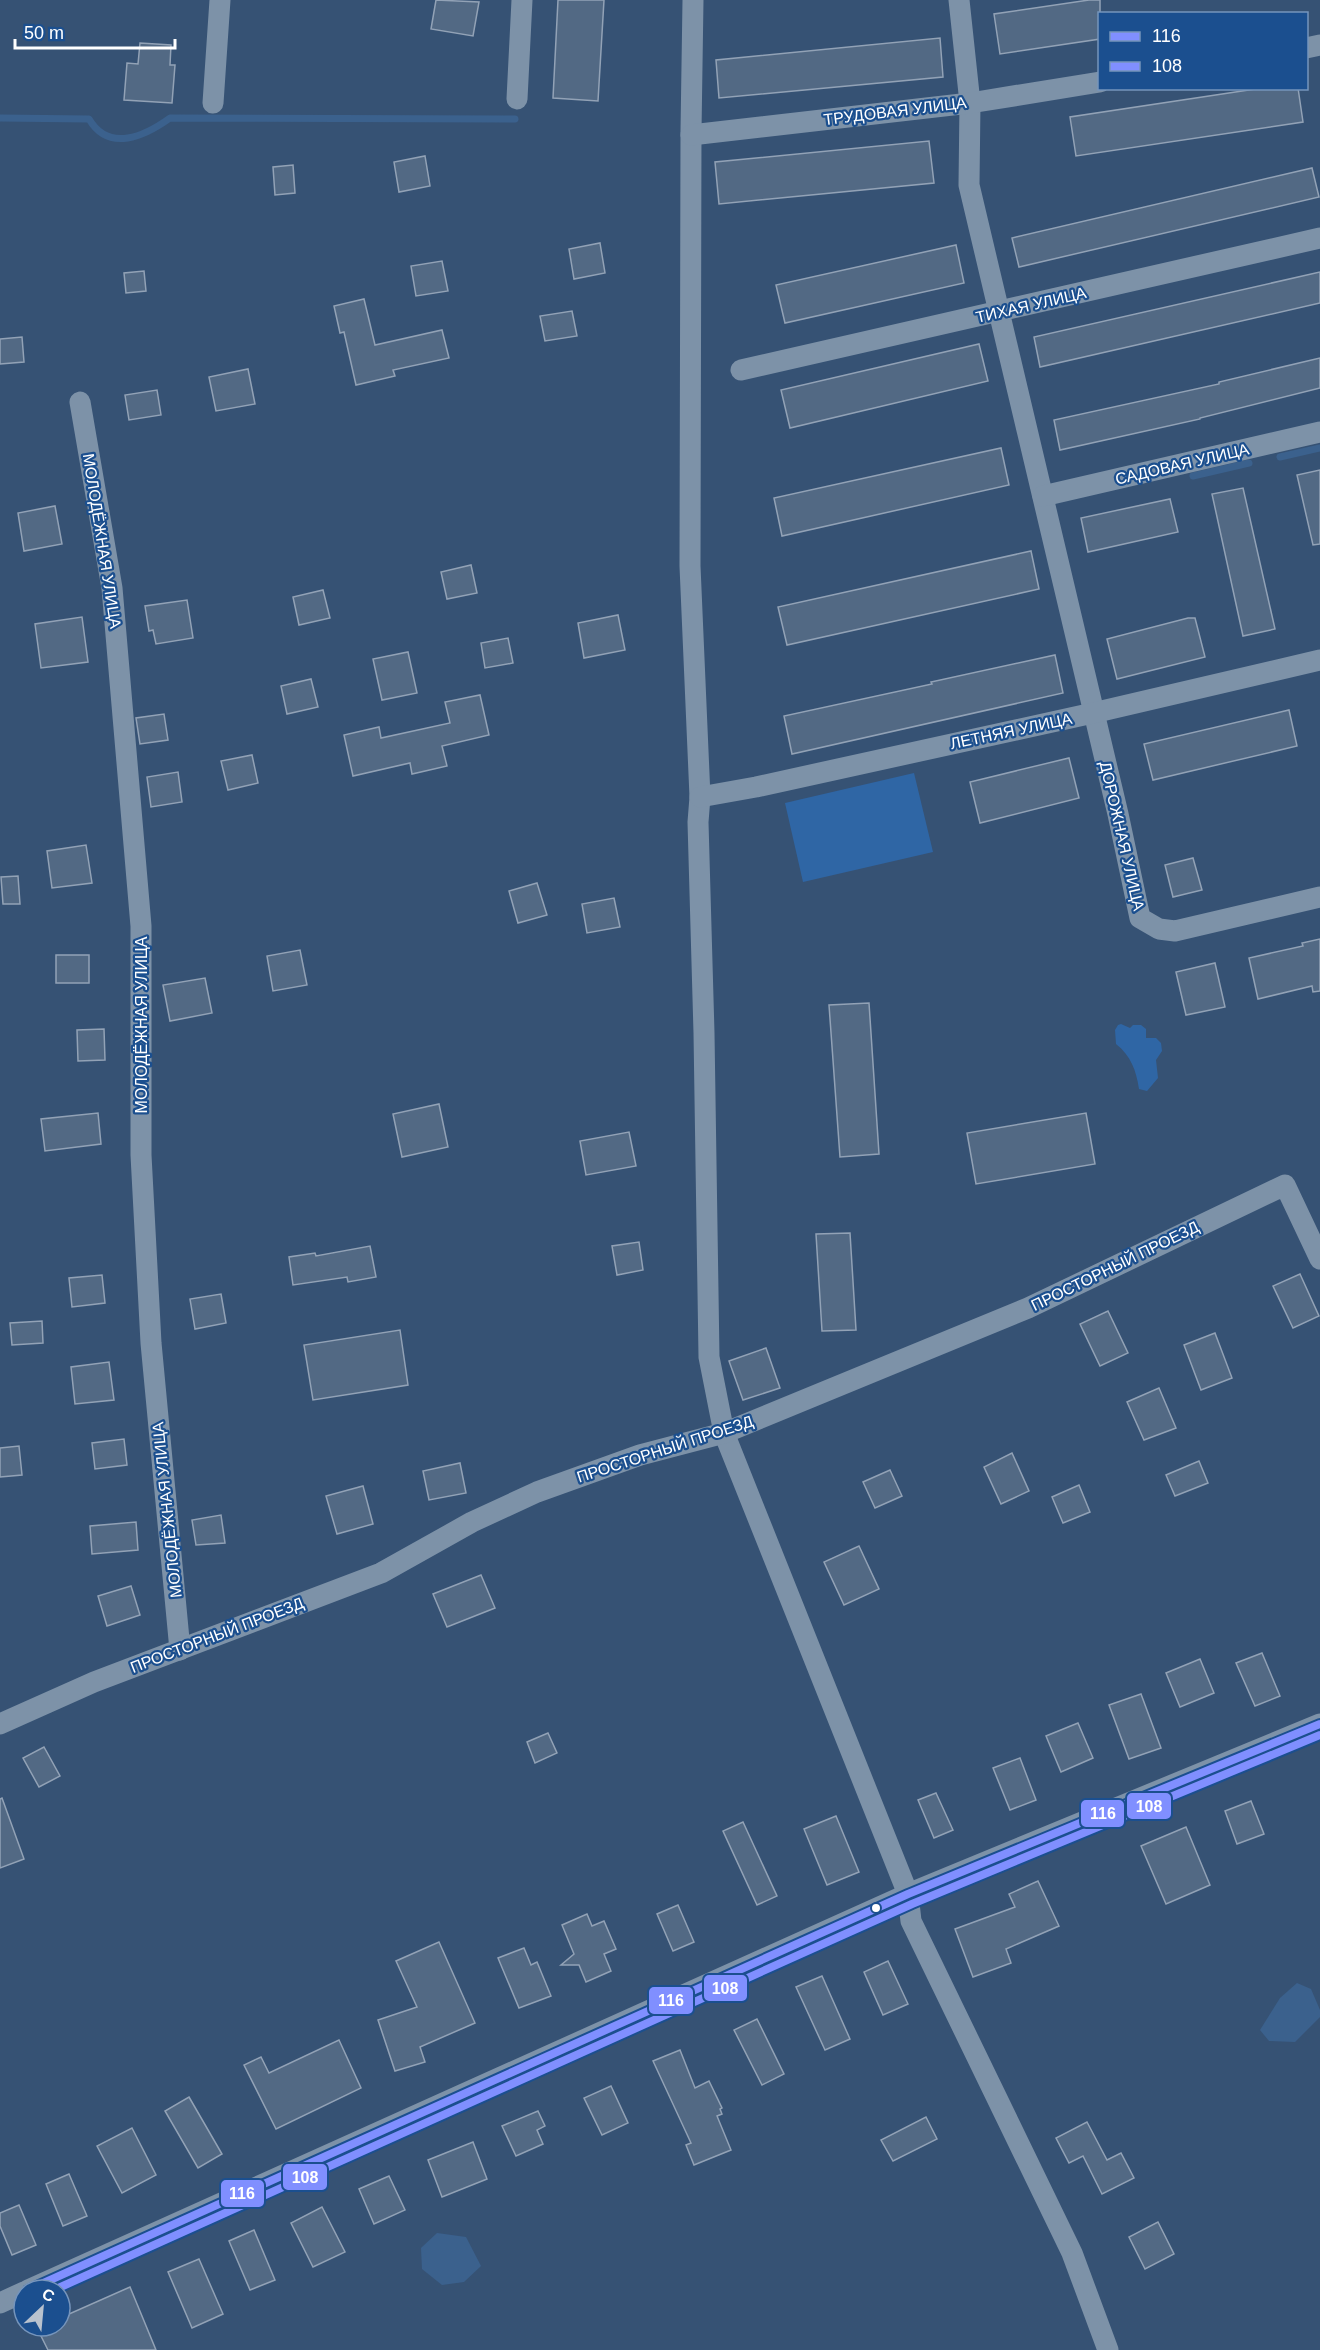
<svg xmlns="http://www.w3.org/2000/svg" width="1320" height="2350" font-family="Helvetica,sans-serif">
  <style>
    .green { fill: #2f66a5 }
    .water { fill: #3b618d }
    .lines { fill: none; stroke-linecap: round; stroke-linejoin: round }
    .stream { stroke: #3b618d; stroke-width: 7 }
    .building { fill: #526984; stroke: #92a2b6; stroke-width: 1.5 }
    .street { stroke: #7d92a8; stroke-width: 21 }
    .bus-1-casing { stroke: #1b4f8f; stroke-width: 12 }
    .bus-2-casing { stroke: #1b4f8f; stroke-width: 12 }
    .bus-1 { stroke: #808fff; stroke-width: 8 }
    .bus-2 { stroke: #808fff; stroke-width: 8 }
    .bus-dot { fill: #fff; stroke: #1b4f8f; stroke-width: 2 }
    .labels { text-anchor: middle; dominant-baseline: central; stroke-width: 4.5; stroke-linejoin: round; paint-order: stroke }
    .street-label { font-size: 16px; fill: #fff; stroke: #1b4f8f }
    .line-badge { stroke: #1b4f8f; stroke-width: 2 }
    .badge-label { font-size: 16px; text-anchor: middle; font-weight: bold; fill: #fff }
  </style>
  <rect width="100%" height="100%" fill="#365274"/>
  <g class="green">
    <path d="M914 773 933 852 803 882 785 803Z"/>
    <path d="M1121 1024 1130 1028 1133 1025H1141L1146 1029V1038H1156L1161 1043 1162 1051 1156 1060 1158 1078 1147 1091 1139 1089C1136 1070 1131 1056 1116 1044L1115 1030 1118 1025Z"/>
  </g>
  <g class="water">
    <path d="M1297 1983 1311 1989 1320 2010V2017L1295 2042 1269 2041 1260 2030 1280 1998Z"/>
    <path d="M437 2233 466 2237 481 2266 464 2282 442 2285 422 2269 421 2248Z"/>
  </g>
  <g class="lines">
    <g class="stream">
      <path d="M0 118 89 119C109 153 145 136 170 118L515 119"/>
      <path d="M1280 457 1320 448"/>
      <path d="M1193 476 1249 463"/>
    </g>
  </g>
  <g class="building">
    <path d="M436 0 479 2 473 36 431 29Z"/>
    <path d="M558 0H604L598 101 553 98Z"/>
    <path d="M1089 0H1100V39L1000 54 994 14Z"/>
    <path d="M940 38 943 77 719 98 716 60Z"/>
    <path d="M140 43 171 45 170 65H175L172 103 124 100 127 63 138 64Z"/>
    <path d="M1262 88H1298L1303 122 1076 156 1070 117Z"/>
    <path d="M929 141 934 183 719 204 715 162Z"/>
    <path d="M425 156 430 186 399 192 394 162Z"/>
    <path d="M293 165 295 193 275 195 273 167Z"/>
    <path d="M1312 168 1319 197 1019 267 1012 238Z"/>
    <path d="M600 243 605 273 574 279 569 249Z"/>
    <path d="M956 245 964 283 785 323 776 285Z"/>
    <path d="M442 261 448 291 416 296 411 266Z"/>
    <path d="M144 271 146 291 126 293 124 273Z"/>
    <path d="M1320 272V303L1040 367 1034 337Z"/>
    <path d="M364 299 375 345 442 330 449 358 393 370 395 376 356 385 344 332 340 333 334 306Z"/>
    <path d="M572 311 577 336 545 341 540 316Z"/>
    <path d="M22 337 24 362 0 364V339Z"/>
    <path d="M979 344 988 381 790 428 781 390Z"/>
    <path d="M1320 358V388L1200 418V419L1060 450 1054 420 1219 384V382Z"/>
    <path d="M248 369 255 404 216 411 209 377Z"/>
    <path d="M157 390 161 415 129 420 125 395Z"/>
    <path d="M1001 448 1009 485 782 536 774 498Z"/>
    <path d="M1320 470V544L1313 545 1297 475Z"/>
    <path d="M1243 488 1275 629 1243 636 1212 494Z"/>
    <path d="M1170 499 1178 532 1088 552 1081 518Z"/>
    <path d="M55 506 62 544 24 551 18 513Z"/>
    <path d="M1031 551 1039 589 787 645 778 607Z"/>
    <path d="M471 565 477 593 447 599 441 572Z"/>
    <path d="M323 590 330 618 299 625 293 597Z"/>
    <path d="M187 600 193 638 156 644 153 630 149 631 145 606Z"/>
    <path d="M618 615 625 650 584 658 578 623Z"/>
    <path d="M82 617 88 662 41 668 35 624Z"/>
    <path d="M1188 618H1195L1205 657 1117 679 1107 639Z"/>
    <path d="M508 638 513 663 485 668 481 643Z"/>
    <path d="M408 652 417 693 382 700 373 659Z"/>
    <path d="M1055 655 1063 693 792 754 784 716 932 684 931 682Z"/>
    <path d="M311 679 318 707 287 714 281 686Z"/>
    <path d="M480 695 489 735 442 746 447 766 412 774 410 763 353 776 344 735 379 727 381 738 450 723 445 702Z"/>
    <path d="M1289 710 1297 746 1153 780 1144 744Z"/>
    <path d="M164 714 168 740 140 744 136 718Z"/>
    <path d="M252 755 258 783 228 790 221 761Z"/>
    <path d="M1069 758 1079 798 980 823 970 782Z"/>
    <path d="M178 772 182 802 151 807 147 777Z"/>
    <path d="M86 845 92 883 52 888 47 851Z"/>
    <path d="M1193 858 1202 890 1173 897 1165 865Z"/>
    <path d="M18 876 20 904H3L1 877Z"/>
    <path d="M537 883 547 915 518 923 509 891Z"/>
    <path d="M614 898 620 927 587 933 582 904Z"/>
    <path d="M1320 939V991L1313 992 1312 986 1258 999 1249 958 1303 946 1302 943Z"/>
    <path d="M300 950 307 985 273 991 267 956Z"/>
    <rect x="56" y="955" width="33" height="28"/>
    <path d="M1215 963 1225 1007 1186 1015 1176 972Z"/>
    <path d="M205 978 212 1013 170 1021 163 985Z"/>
    <path d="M869 1003 879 1154 840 1157 829 1005Z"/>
    <path d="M104 1029 105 1060 78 1061 77 1030Z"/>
    <path d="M439 1104 448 1147 402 1157 393 1114Z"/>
    <path d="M98 1113 101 1144 45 1151 41 1119Z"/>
    <path d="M1086 1113 1095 1164 976 1184 967 1133Z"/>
    <path d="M629 1132 636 1166 586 1175 580 1141Z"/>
    <path d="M850 1233 856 1330 822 1331 816 1234Z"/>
    <path d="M639 1242 643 1270 617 1275 612 1246Z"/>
    <path d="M370 1246 376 1277 348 1282 347 1277 293 1285 289 1257 315 1253 316 1256Z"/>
    <path d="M1300 1274 1319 1316 1293 1328 1273 1286Z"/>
    <path d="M102 1275 105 1303 72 1307 69 1278Z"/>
    <path d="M221 1294 226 1323 195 1329 190 1299Z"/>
    <path d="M1108 1311 1128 1353 1100 1366 1080 1324Z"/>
    <path d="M42 1321 43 1343 12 1345 10 1323Z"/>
    <path d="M400 1330 408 1385 313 1400 304 1345Z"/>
    <path d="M1215 1333 1232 1378 1201 1390 1184 1345Z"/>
    <path d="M766 1348 780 1388 743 1400 729 1361Z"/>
    <path d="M109 1362 114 1400 75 1404 71 1367Z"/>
    <path d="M1159 1388 1176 1428 1144 1440 1127 1402Z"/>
    <path d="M124 1439 127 1465 95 1469 92 1443Z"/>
    <path d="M19 1446 22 1475 0 1477V1448Z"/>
    <path d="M1012 1453 1029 1491 1001 1504 984 1467Z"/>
    <path d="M1199 1461 1208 1483 1175 1496 1166 1475Z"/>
    <path d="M460 1463 466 1493 429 1500 423 1471Z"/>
    <path d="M890 1470 902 1496 875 1508 863 1482Z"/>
    <path d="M1079 1485 1090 1512 1063 1523 1052 1497Z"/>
    <path d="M363 1486 373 1524 337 1534 326 1496Z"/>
    <path d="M221 1515 225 1543 196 1545 192 1520Z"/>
    <path d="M136 1522 138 1550 92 1554 90 1526Z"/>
    <path d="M859 1546 879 1589 844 1605 824 1562Z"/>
    <path d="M481 1575 495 1608 447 1627 433 1594Z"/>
    <path d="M131 1586 140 1615 107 1626 98 1596Z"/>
    <path d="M1262 1653 1280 1696 1255 1706 1236 1663Z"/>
    <path d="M1200 1659 1214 1693 1180 1707 1166 1673Z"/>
    <path d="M1141 1694 1161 1748 1129 1759 1109 1705Z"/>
    <path d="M1078 1723 1093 1758 1061 1772 1046 1736Z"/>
    <path d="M548 1733 557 1753 535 1763 527 1742Z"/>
    <path d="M44 1747 60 1776 39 1787 23 1758Z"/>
    <path d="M1020 1758 1036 1800 1010 1810 993 1768Z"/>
    <path d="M936 1793 953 1830 934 1838 918 1800Z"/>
    <path d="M2 1798 24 1859 0 1868V1799Z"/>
    <path d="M1251 1801 1264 1834 1237 1844 1225 1811Z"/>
    <path d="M836 1816 859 1872 827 1885 804 1829Z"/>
    <path d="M743 1822 777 1896 757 1905 723 1831Z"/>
    <path d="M1186 1827 1210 1885 1166 1904 1141 1846Z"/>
    <path d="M1038 1881 1059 1926 1006 1949 1011 1963 973 1977 955 1929 1015 1907 1009 1894Z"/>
    <path d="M678 1905 694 1942 673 1951 657 1914Z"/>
    <path d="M587 1914 592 1926 604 1921 616 1949 604 1954 611 1971 586 1982 579 1965H561L574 1954 562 1925Z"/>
    <path d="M439 1942 475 2023 420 2047 425 2062 395 2071 378 2020 417 2007 396 1961Z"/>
    <path d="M524 1948 531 1965 537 1962 551 1996 519 2008 498 1958Z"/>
    <path d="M888 1961 908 2004 883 2015 864 1972Z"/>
    <path d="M822 1976 850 2039 825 2050 796 1987Z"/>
    <path d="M757 2019 784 2074 762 2085 734 2030Z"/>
    <path d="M339 2040 361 2088 276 2129 244 2065 261 2057 269 2073Z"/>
    <path d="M680 2050 695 2088 709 2081 722 2108 720 2109 722 2114 717 2116 731 2150 694 2165 686 2145 691 2143 653 2061Z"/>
    <path d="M611 2086 628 2123 602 2135 584 2098Z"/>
    <path d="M189 2097 222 2154 198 2168 165 2111Z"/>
    <path d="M538 2111 545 2126 537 2130 543 2144 516 2156 502 2126Z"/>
    <path d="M926 2117 937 2139 893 2161 881 2140Z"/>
    <path d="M1087 2122 1107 2160 1121 2153 1134 2178 1102 2194 1083 2156 1069 2163 1056 2138Z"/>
    <path d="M132 2128 156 2175 122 2193 97 2146Z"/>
    <path d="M473 2142 487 2179 442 2197 428 2160Z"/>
    <path d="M69 2174 87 2216 63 2226 46 2184Z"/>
    <path d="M389 2176 405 2210 374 2224 359 2189Z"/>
    <path d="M19 2205 36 2245 12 2255 0 2226V2213Z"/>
    <path d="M322 2207 345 2252 313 2267 291 2223Z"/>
    <path d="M1158 2222 1174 2254 1145 2269 1129 2237Z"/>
    <path d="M254 2230 275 2280 250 2290 229 2241Z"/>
    <path d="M199 2259 223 2314 192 2328 168 2272Z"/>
    <path d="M130 2287 156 2350H48L36 2326H60V2318Z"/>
  </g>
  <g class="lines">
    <g class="street">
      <path d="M693 0 691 131 690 566 700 797 698 822 704 1033 709 1357 724 1433 908 1894 911 1921 1072 2253 1108 2350"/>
      <path d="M959 0 970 103 969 185 1118 814 1140 918 1159 929 1175 931 1320 897"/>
      <path d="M1306 48 1320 45"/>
      <path d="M517 99 522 0"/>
      <path d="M213 103 220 0"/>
      <path d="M691 135 970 103 1100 82"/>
      <path d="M741 370 1320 238"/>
      <path d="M80 402 112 588 141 926V1155L151 1343 180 1650"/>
      <path d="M1043 496 1320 432"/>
      <path d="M700 797 756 787 1093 713 1320 660"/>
      <path d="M0 1724 94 1682 381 1573 472 1522 537 1492 640 1455 724 1433 1028 1308 1285 1185 1320 1259"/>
      <path d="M28 2290 908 1894 1320 1724"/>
      <path d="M0 2303 24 2292"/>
    </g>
    <g class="bus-1-casing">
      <path id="bus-1" d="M28 2290 908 1894 1320 1724"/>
    </g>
    <g class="bus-2-casing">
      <path id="bus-2" d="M54 2290 912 1904 1320 1735"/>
    </g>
    <use href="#bus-1" class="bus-1"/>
    <use href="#bus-2" class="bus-2"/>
  </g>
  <circle class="bus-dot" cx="876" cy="1908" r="5"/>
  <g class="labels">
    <g class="street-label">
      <text transform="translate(895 111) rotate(-7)">ТРУДОВАЯ УЛИЦА</text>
      <text transform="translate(1031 305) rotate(-13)">ТИХАЯ УЛИЦА</text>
      <text transform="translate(1182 464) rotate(-13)">САДОВАЯ УЛИЦА</text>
      <text transform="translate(102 541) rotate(81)">МОЛОДЁЖНАЯ УЛИЦА</text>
      <text transform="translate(1011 731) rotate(-12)">ЛЕТНЯЯ УЛИЦА</text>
      <text transform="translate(1122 836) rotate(77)">ДОРОЖНАЯ УЛИЦА</text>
      <text transform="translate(141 1025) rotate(-90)">МОЛОДЁЖНАЯ УЛИЦА</text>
      <text transform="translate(1115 1266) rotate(-26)">ПРОСТОРНЫЙ ПРОЕЗД</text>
      <text transform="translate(665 1449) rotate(-18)">ПРОСТОРНЫЙ ПРОЕЗД</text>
      <text transform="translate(167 1510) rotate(-96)">МОЛОДЁЖНАЯ УЛИЦА</text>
      <text transform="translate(217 1635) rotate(-21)">ПРОСТОРНЫЙ ПРОЕЗД</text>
    </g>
  </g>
  <g class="line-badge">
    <rect x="1126" y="1792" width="46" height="28" rx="6" fill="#808fff"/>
    <rect x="1080" y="1799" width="45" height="29" rx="6" fill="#808fff"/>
    <rect x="703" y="1974" width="45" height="28" rx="6" fill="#808fff"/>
    <rect x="648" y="1986" width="46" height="29" rx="6" fill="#808fff"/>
    <rect x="282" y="2163" width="46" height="28" rx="6" fill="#808fff"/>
    <rect x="220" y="2179" width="45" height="29" rx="6" fill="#808fff"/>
  </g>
  <g class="badge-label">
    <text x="1149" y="1812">108</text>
    <text x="1103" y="1819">116</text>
    <text x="725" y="1994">108</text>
    <text x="671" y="2006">116</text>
    <text x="305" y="2183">108</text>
    <text x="242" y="2199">116</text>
  </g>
  <rect x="1098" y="12" width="210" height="78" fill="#1b4f8f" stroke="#7695bc" stroke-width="1.5"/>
  <rect x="1110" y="32" width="30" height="9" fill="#808fff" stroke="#7695bc" stroke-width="1.5"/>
  <text x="1152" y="42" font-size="18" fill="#ffffff">116</text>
  <rect x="1110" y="62" width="30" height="9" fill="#808fff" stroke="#7695bc" stroke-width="1.5"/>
  <text x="1152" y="72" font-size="18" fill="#ffffff">108</text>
  <g transform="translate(42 2308) rotate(26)"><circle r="28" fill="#1b4f8f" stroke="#7695bc" stroke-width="1.5"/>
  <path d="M0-4.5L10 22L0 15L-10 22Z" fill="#b9c2ce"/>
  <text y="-9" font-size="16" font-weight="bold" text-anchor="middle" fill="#ffffff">С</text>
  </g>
  <path d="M15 39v9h160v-9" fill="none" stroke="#ffffff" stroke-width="3"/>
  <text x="24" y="39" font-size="18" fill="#ffffff" stroke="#1b4f8f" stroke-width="4.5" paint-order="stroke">50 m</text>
</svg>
